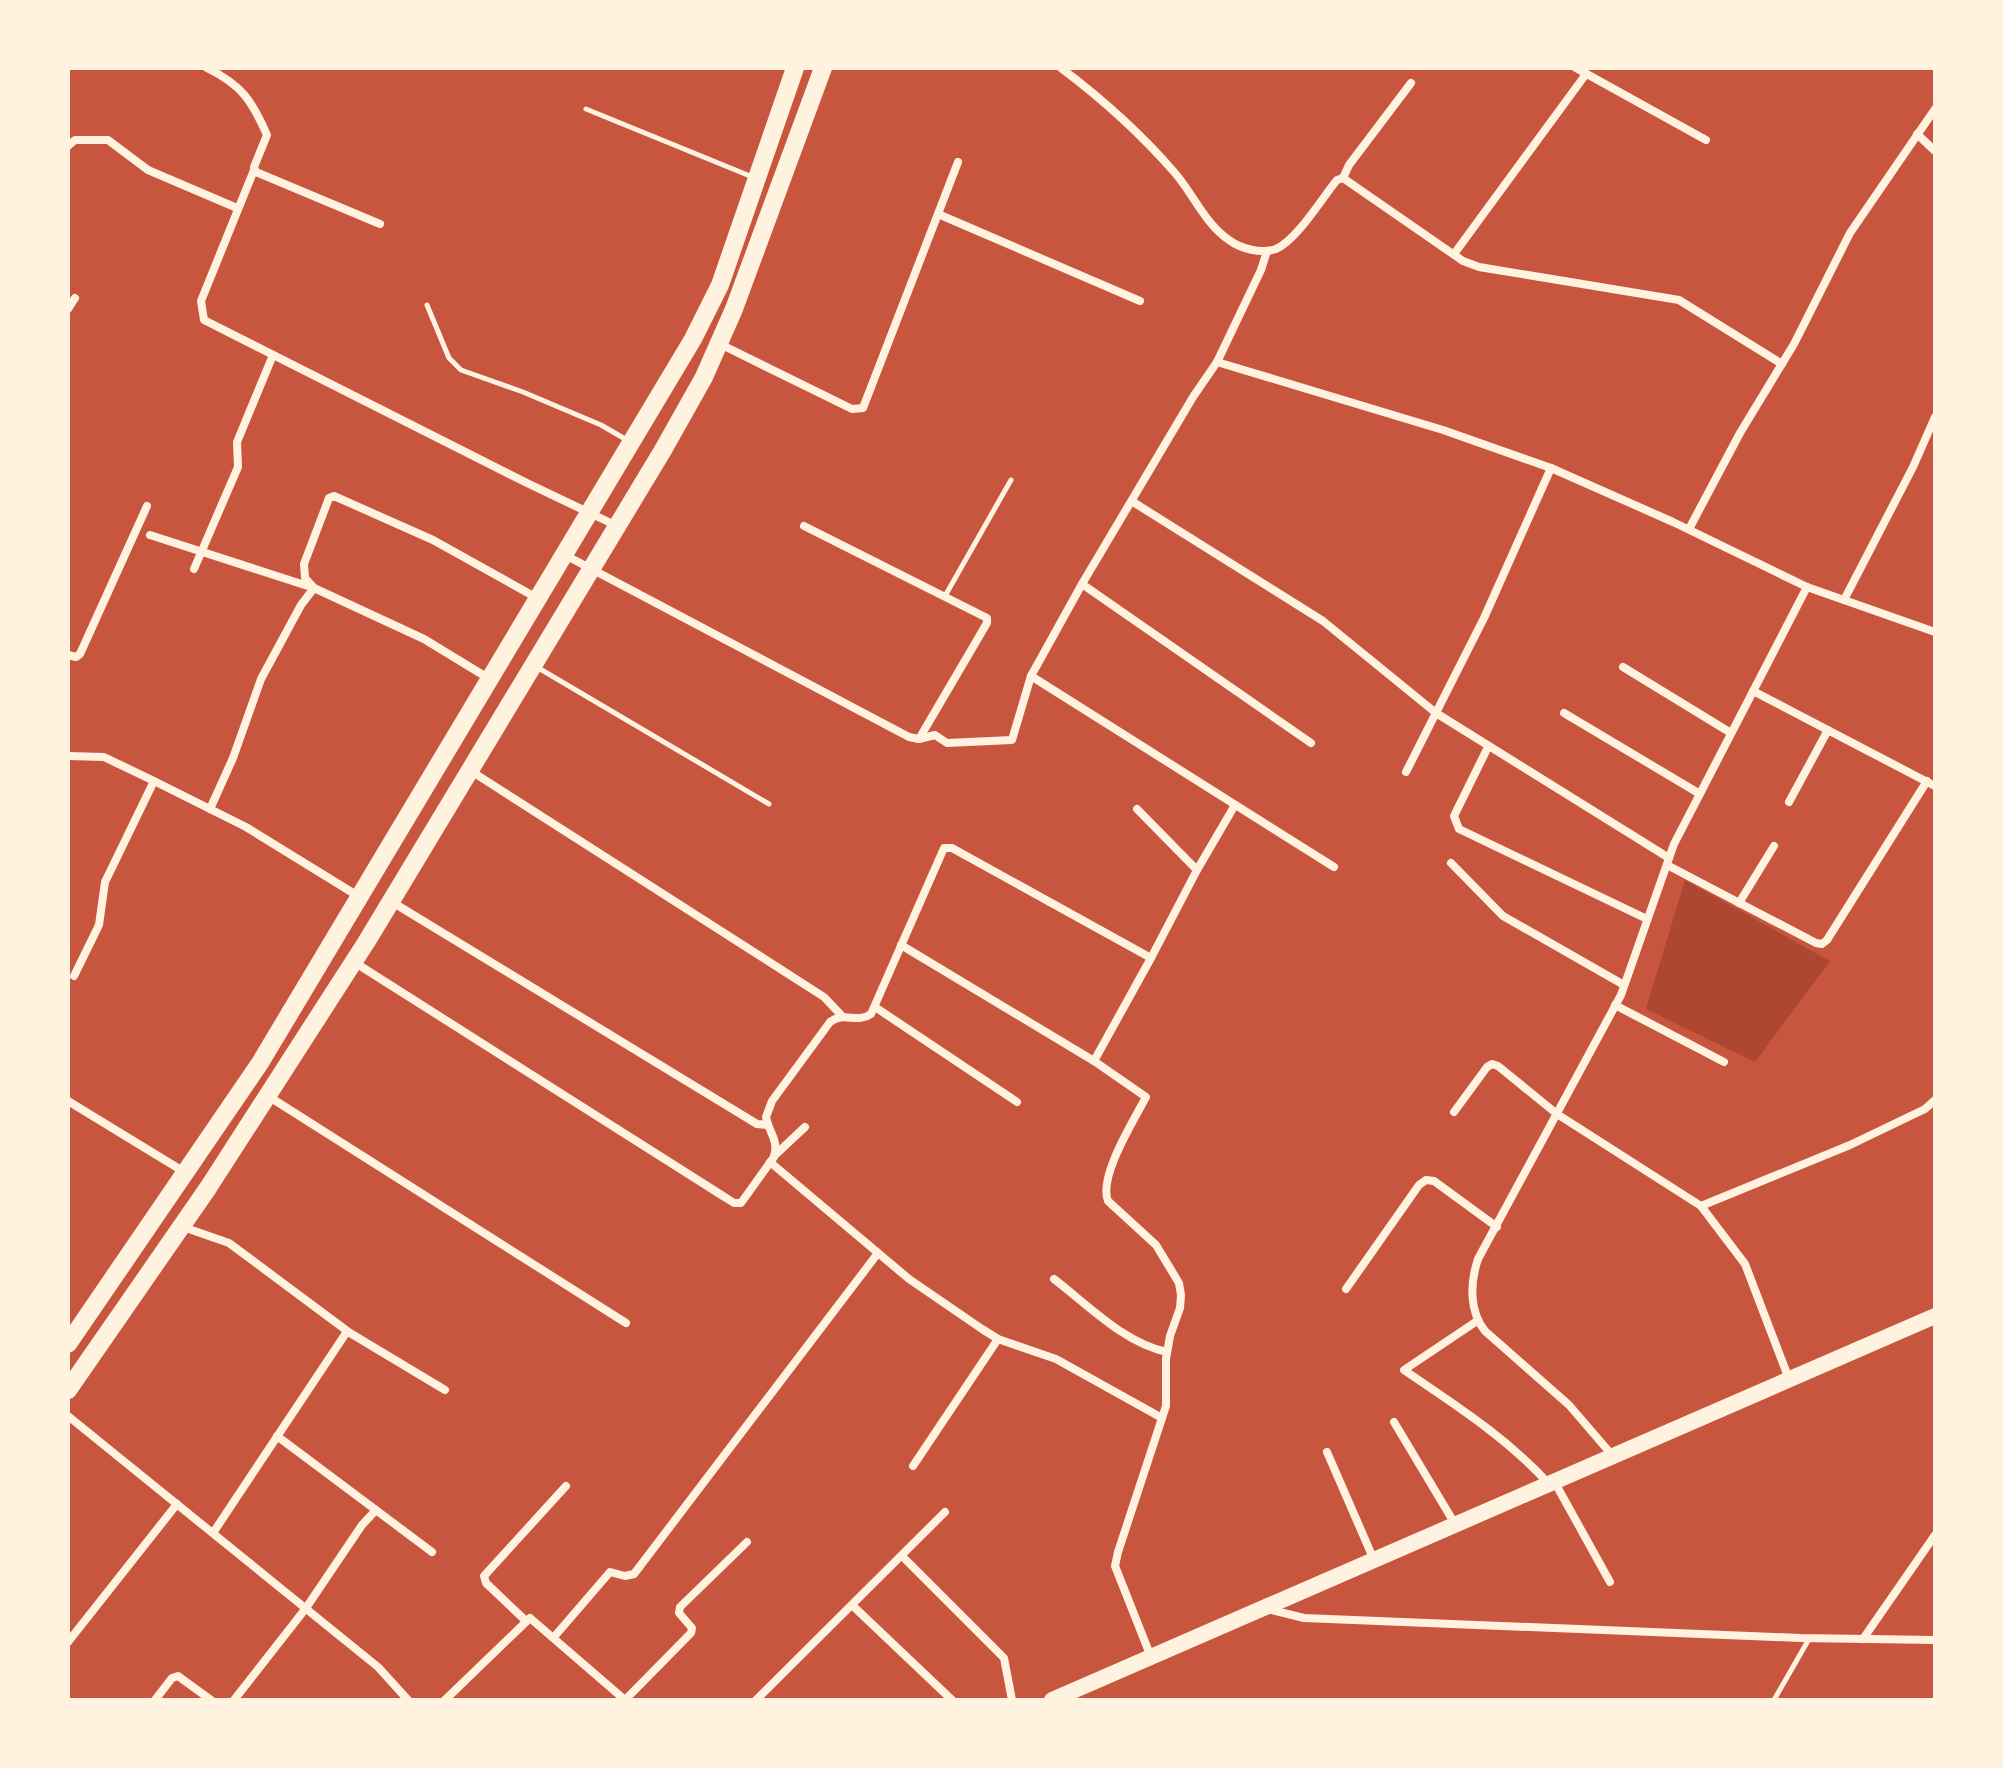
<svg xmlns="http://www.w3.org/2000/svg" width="2003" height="1768" font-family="Commissioner,sans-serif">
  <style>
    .green { fill: #ae4732 }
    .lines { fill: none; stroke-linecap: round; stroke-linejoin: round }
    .service { stroke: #fff3e0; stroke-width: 5 }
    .minor { stroke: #fff3e0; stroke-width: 8 }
    .secondary { stroke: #fff3e0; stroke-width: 16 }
    .primary { stroke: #fff3e0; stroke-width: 18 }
  </style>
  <rect width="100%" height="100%" fill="#c8553d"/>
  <path class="green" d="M1685 880 1830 961 1755 1062 1646 1009Z"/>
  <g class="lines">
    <g class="service">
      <path d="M586 109 755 178"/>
      <path d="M427 305 449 358 461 370 523 392 601 425 627 440"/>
      <path d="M945 596 1011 480"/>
      <path d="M535 666 769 804"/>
      <path d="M1774 1700 1809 1639"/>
    </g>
    <g class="minor">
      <path d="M207 68C242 85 252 101 267 135L254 167 256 172 380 224"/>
      <path d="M1061 68C1101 98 1142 135 1175 173 1193 194 1206 225 1229 240 1241 249 1261 254 1276 249 1297 240 1322 198 1337 180L1343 178 1463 261 1479 267 1679 300 1782 364"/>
      <path d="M1576 68 1706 140"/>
      <path d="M1917 134 1935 151"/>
      <path d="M68 146 75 140H108L148 170 237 208"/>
      <path d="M254 170 201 301 204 320 527 483 615 525"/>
      <path d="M1343 178 1349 165 1411 83"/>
      <path d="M938 214 1140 301"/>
      <path d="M1454 254 1586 74"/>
      <path d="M68 309 75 298"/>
      <path d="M720 344 852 409 863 408 958 162"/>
      <path d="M1217 362 1443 430 1551 468 1673 522 1807 587 1935 632"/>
      <path d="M1133 502 1323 621 1436 713 1669 858"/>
      <path d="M1689 529 1740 433 1794 344 1850 233 1935 109"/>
      <path d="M150 535 314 588 301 605 261 679 233 758 210 809"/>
      <path d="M565 555 909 737 919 739 987 623V618L804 526"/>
      <path d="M194 569 238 467 237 442 273 355"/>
      <path d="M1082 584 1311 743"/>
      <path d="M1844 600 1913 467 1935 417"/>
      <path d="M68 655 76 657 80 654 147 506"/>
      <path d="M1623 667 1731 733"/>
      <path d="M1031 676 1334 867"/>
      <path d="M488 678 424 639 314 588 305 578 304 564 329 498 334 496 433 540 537 598"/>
      <path d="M1753 691 1935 786"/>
      <path d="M1564 713 1700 794"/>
      <path d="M919 739 935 735 947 743 1012 740 1031 676 1082 584 1193 397 1217 362 1261 270 1267 251"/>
      <path d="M1488 747 1454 816 1459 829 1647 919"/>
      <path d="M68 756 104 757 154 781 246 827 358 896"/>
      <path d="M471 771 824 997 842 1016"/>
      <path d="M1406 772 1484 618 1551 468"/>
      <path d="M1789 802 1828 730"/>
      <path d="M1137 809 1197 870 1235 805"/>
      <path d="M1451 863 1503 916 1624 985"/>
      <path d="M1667 865 1816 943 1822 944 1827 940 1927 781"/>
      <path d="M392 902 757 1124 768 1125"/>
      <path d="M1739 903 1774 846"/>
      <path d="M901 945 1094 1061 1146 1097C1134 1120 1098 1177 1108 1201L1156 1245 1179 1283 1181 1295 1180 1308 1170 1336 1166 1359V1406L1118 1552 1115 1566 1151 1657"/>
      <path d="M354 962 723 1196 734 1203H741L774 1157C779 1140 769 1133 766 1117L772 1101 830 1022C844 1011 857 1024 871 1014L944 848H952L1151 958 1197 870"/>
      <path d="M74 976 99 925 105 882 154 781"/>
      <path d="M1615 1005 1724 1062"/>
      <path d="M875 1007 1017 1102"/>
      <path d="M1094 1061 1151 958"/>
      <path d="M268 1096 626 1323"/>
      <path d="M68 1101 186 1173"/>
      <path d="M1454 1112 1487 1067 1492 1064 1498 1066 1557 1114 1701 1206 1850 1145 1925 1109 1935 1100"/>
      <path d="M774 1156 805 1127"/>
      <path d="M770 1162 909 1279 982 1329 998 1339 1056 1359 1162 1418"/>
      <path d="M1701 1206 1745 1264 1789 1379"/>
      <path d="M183 1227 229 1243 350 1333"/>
      <path d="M1054 1279C1088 1305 1124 1343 1167 1352"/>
      <path d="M1346 1289 1419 1185 1426 1180 1434 1181 1497 1227"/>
      <path d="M1477 1321 1404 1370C1455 1405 1506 1437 1548 1483"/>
      <path d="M68 1416 378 1667 408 1700"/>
      <path d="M1394 1422 1455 1524"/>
      <path d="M277 1436 432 1552"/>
      <path d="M1327 1452 1374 1560"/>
      <path d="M1612 1455 1569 1405 1485 1331C1469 1311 1470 1283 1478 1259L1621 995 1674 844 1807 587"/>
      <path d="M913 1466 998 1339"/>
      <path d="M1554 1481 1610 1582"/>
      <path d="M213 1533 346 1333H350L445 1390"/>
      <path d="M902 1556 1004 1658 1012 1700"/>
      <path d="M853 1606 952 1700"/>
      <path d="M1267 1609 1304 1618 1800 1638 1935 1640"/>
      <path d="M526 1621 486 1583 484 1576 566 1486"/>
      <path d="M554 1637 610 1572 625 1576 634 1574 878 1253"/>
      <path d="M1863 1639 1935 1535"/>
      <path d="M68 1642 177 1504"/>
      <path d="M155 1700 172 1678 178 1676 211 1700"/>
      <path d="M234 1700 306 1608 362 1525 376 1510"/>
      <path d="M445 1700 530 1618 625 1700"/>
      <path d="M625 1700 691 1633 692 1628 679 1613 680 1607 747 1542"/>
      <path d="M756 1700 945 1512"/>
    </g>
    <path class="secondary" d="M1052 1700 1935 1316"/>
    <g class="primary">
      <path d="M68 1344 260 1063 693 339 720 285 795 68"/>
      <path d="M68 1390 208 1188 367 941 663 450 704 377 734 309 823 68"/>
    </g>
  </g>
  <rect width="2003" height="1768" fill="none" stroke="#fff3e0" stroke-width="140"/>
</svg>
